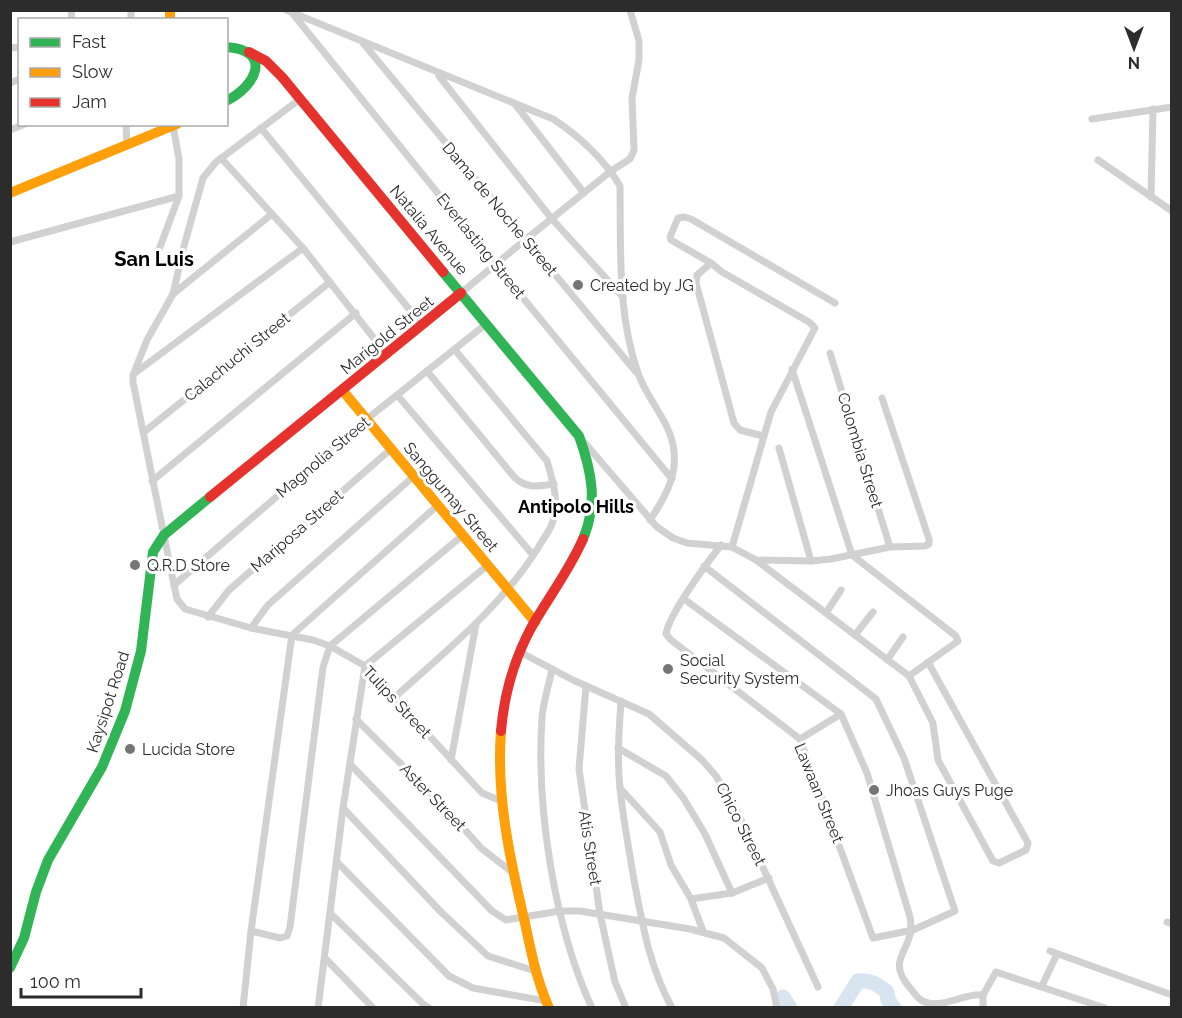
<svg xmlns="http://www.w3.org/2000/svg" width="1182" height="1018" font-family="Raleway,sans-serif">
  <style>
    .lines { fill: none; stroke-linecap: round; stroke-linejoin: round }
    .river { stroke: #d8e4f0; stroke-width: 15 }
    .street { stroke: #d1d1d1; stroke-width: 7 }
    .fast { stroke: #30b455; stroke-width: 10 }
    .slow { stroke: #ff9f0a; stroke-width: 10 }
    .jam { stroke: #e5322d; stroke-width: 10 }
    .poi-dot { fill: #767676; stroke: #fff; stroke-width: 2 }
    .labels { text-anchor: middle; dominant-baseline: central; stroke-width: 6; stroke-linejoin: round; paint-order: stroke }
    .street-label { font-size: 16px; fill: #2c2c2c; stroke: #fff }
    .poi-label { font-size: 16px; fill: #2c2c2c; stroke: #fff; text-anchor: start }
    .neighbourhood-label { font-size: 18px; font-weight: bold; fill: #000; stroke: #fff }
    .quarter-label { font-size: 20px; font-weight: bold; fill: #000; stroke: #fff }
  </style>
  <rect width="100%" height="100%" fill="#fff"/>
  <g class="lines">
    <g class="river">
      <path d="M783 997 790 1008"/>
      <path d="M841 1008 858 981C871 980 877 984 887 992L888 1000 894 1008"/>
    </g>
    <g class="street">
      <path d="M71 10 72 20"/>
      <path d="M286 10 553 119C578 135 605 160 620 186 621 248 617 314 638 373 647 400 672 423 674 452 677 477 664 499 650 520"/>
      <path d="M293 14 495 264 672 479"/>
      <path d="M131 20V10"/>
      <path d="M363 43 636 372"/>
      <path d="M10 48 20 47"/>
      <path d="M439 76 552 219 623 297"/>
      <path d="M10 83 20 79"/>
      <path d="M515 104 584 193"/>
      <path d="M1092 119 1172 107"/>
      <path d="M126 124 127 145"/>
      <path d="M261 128 423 326"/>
      <path d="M10 130 25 124"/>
      <path d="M221 158 303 248 387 355"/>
      <path d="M1098 160 1172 211"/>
      <path d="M1151 197 1153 109"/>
      <path d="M10 242 179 196"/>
      <path d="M157 255 179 196V159L173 126"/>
      <path d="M711 263 697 275 696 283 734 423 740 430 763 436"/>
      <path d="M461 293 525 240 611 171 630 159 634 150 632 98 639 60V41L630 10"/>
      <path d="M173 294 272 214"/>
      <path d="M486 324 367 419 174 585 177 599 185 609 251 628 313 640 330 646 365 666 482 793 501 801"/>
      <path d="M830 353 890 547"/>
      <path d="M792 369 852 555 956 636 958 641 909 676"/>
      <path d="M427 371 515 478C528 489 538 486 554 484"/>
      <path d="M135 373 303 248"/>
      <path d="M398 396 533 555"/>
      <path d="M144 432 330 282"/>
      <path d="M584 442 657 527 673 538 687 543 732 547 756 560 811 561 831 559 890 547 925 546 929 544V539L882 398"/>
      <path d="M779 448 811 561"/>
      <path d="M152 481 356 313"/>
      <path d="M732 547 771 412 815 328 809 322 722 272 711 263 671 240 670 237 678 218 684 217 691 219 835 303"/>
      <path d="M756 560 909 676 933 723 938 760 993 861 999 863 1026 850 1028 843 928 662"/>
      <path d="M704 566 876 699 904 758 955 911 913 930 873 938 800 739 671 640 666 634C669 614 707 563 721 545"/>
      <path d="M174 585 133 382V375L147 340 173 294 184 246 203 178 216 162 300 99"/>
      <path d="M684 599 841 714 867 773 910 917C917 951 882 957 911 989 915 995 921 1002 928 1003 946 1007 965 993 983 995"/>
      <path d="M826 613 841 590"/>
      <path d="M208 617 229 590 391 449"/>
      <path d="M251 628 268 605 414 476"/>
      <path d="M855 635 873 612"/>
      <path d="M520 652 573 680 649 714 702 760 716 776 736 809 818 987"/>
      <path d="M887 660 903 637"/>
      <path d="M552 669C549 685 543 702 542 718 536 807 554 926 592 1008"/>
      <path d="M586 686 579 769 600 914 615 982 626 1008"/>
      <path d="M395 697C447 650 501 607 538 548 542 540 549 532 552 524 560 504 553 481 547 461L455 350"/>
      <path d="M621 701C619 730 617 759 620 788 623 819 629 849 634 880 643 927 649 965 672 1008"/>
      <path d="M356 719 451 814 481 848 513 873"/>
      <path d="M800 739 841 714"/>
      <path d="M618 748 666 776 684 799 705 834 732 893"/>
      <path d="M451 760 476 624"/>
      <path d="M350 764 492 911 506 920 560 911H580L690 929 724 938 762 968 773 989 777 1008"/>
      <path d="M620 788 660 832 671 865 691 899 703 931"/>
      <path d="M343 808 440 911 488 956 535 971"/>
      <path d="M337 862 449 976 473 988 546 1001"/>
      <path d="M691 899 732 893 769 878"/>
      <path d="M331 914 422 1003 429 1008"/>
      <path d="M1167 922 1172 924"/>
      <path d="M251 931 280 938 287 936 290 927 323 667 330 646 463 535"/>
      <path d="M1050 951 1172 995"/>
      <path d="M326 959 373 1008"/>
      <path d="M1042 986 1057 954"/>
      <path d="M243 1008 251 931 292 635 438 505"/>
      <path d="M318 1008 343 808 365 666 488 565"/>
      <path d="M983 1008V995L996 972 1105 1008"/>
    </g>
    <g class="fast">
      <path d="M226 47C273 50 257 86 226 101"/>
      <path d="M443 272 579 436C592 472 598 503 583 539"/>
      <path d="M10 968 24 938 36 892 48 860 102 767 125 711 141 651 153 552 164 535 210 497"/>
    </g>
    <g class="slow">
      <path d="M170 10V20"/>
      <path d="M10 193 177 124"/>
      <path d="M343 391 535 622"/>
      <path d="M501 731C496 796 510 860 525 923 531 952 537 981 549 1008"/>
    </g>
    <g class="jam">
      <path d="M249 52 266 61 282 77 443 272"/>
      <path d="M210 497 461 293"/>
      <path d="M501 731C504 695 514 660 531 628 548 598 569 571 583 539"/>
    </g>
  </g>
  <g class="poi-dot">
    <circle cx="578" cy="285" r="6"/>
    <circle cx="135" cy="565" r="6"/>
    <circle cx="668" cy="669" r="6"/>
    <circle cx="130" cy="749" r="6"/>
    <circle cx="874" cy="790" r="6"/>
  </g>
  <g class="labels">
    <g class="street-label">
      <text transform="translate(500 209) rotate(50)">Dama de Noche Street</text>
      <text transform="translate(429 230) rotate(50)">Natalia Avenue</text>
      <text transform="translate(481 246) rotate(51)">Everlasting Street</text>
      <text transform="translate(387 335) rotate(-39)">Marigold Street</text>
      <text transform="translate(237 357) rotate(-39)">Calachuchi Street</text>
      <text transform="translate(860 450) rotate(73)">Colombia Street</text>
      <text transform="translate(323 457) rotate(-40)">Magnolia Street</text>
      <text transform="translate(451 497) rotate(50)">Sanggumay Street</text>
      <text transform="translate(297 531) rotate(-41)">Mariposa Street</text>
      <text transform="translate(108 702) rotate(-72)">Kaysipot Road</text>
      <text transform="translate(397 702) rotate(47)">Tulips Street</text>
      <text transform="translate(819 793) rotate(68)">Lawaan Street</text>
      <text transform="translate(433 797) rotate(46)">Aster Street</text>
      <text transform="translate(741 824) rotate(63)">Chico Street</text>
      <text transform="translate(590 848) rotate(81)">Atis Street</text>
    </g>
    <g class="poi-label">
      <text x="590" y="285">Created by JG</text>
      <text x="147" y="565">Q.R.D Store</text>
      <text x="680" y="660">Social<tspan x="680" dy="18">Security System</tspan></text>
      <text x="142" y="749">Lucida Store</text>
      <text x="886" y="790">Jhoas Guys Puge</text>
    </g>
    <g class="neighbourhood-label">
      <text x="576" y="506">Antipolo Hills</text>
    </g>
    <g class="quarter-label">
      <text x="154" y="259">San Luis</text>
    </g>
  </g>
  <rect width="1182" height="1018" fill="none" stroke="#2c2c2c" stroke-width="24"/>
  <rect x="18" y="18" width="210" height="108" fill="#ffffff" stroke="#ababab" stroke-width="1.5"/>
  <rect x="30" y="38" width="30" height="9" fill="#30b455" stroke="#ababab" stroke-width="1.5"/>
  <text x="72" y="48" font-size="18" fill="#2c2c2c">Fast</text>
  <rect x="30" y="68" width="30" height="9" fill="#ff9f0a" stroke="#ababab" stroke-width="1.5"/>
  <text x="72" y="78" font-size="18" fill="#2c2c2c">Slow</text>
  <rect x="30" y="98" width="30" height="9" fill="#e5322d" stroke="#ababab" stroke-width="1.5"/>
  <text x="72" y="108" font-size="18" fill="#2c2c2c">Jam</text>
  <g transform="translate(1134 48) rotate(180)" stroke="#ffffff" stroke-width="4.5" paint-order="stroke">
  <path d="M0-4.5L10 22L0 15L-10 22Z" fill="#2c2c2c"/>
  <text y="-9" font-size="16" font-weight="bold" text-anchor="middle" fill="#2c2c2c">N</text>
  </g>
  <path d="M21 988v9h120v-9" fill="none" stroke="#2c2c2c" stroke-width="3"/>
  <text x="30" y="988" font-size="18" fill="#2c2c2c" stroke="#ffffff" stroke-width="4.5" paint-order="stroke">100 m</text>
</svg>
